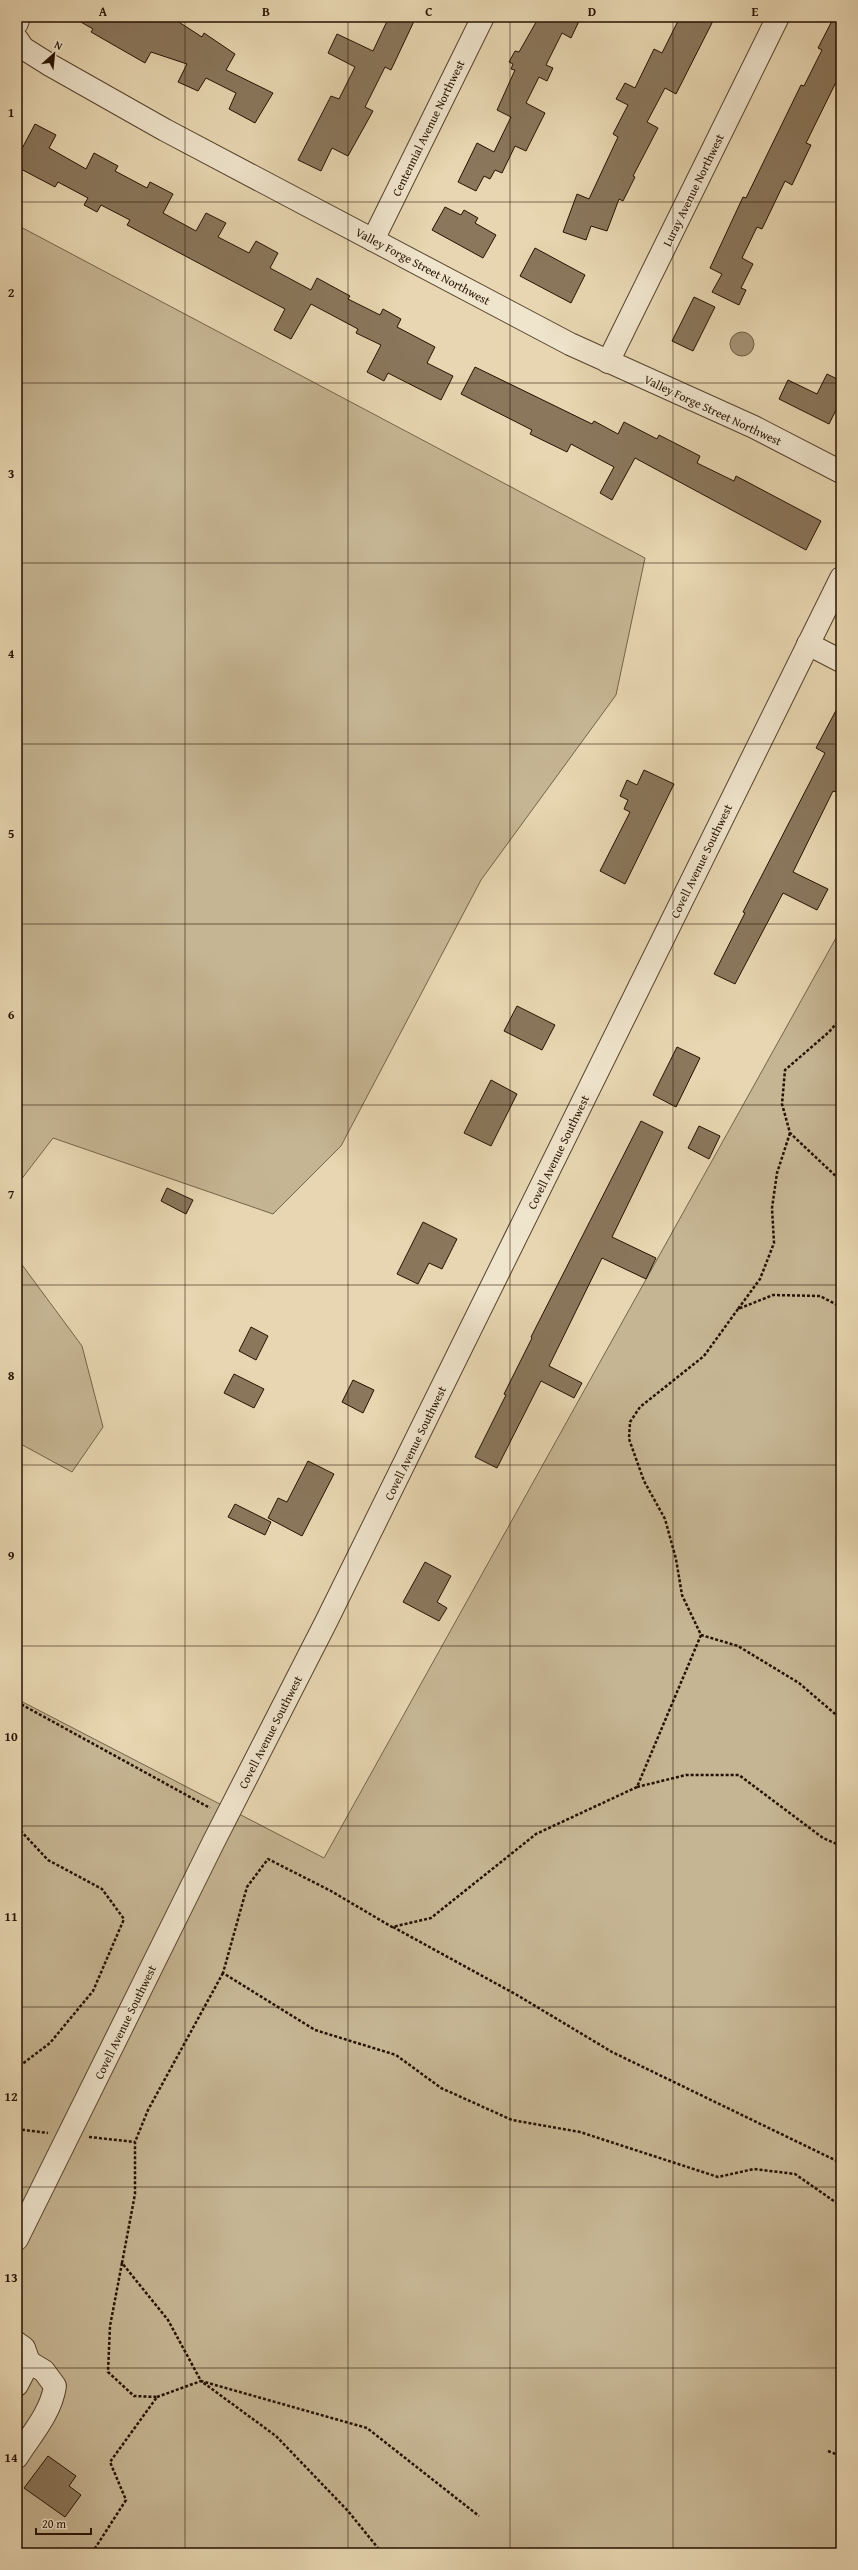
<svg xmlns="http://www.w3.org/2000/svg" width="858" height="2570" font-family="'Gentium Book Plus',serif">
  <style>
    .green { fill: #c6b593; stroke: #76634a }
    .water { fill: #a59375; stroke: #725f46 }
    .building { fill: #8a775c; stroke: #261100 }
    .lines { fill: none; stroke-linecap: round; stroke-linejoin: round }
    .minor-casing { stroke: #56422c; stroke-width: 24 }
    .path { stroke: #261100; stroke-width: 2.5; stroke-dasharray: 3 2; stroke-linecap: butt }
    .minor { stroke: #efe4cc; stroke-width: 22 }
    .grid { fill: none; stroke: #261100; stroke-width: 1; stroke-opacity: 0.55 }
    .labels { text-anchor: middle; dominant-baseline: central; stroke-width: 3; stroke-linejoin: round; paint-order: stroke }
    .street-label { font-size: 12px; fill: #261100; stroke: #efe4cc }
    .neatline { fill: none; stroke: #261100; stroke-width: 1.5 }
    .grid-label { font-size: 13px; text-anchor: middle; font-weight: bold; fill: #261100 }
  </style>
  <rect width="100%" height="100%" fill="#e7d6b1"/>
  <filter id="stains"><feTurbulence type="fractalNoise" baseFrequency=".005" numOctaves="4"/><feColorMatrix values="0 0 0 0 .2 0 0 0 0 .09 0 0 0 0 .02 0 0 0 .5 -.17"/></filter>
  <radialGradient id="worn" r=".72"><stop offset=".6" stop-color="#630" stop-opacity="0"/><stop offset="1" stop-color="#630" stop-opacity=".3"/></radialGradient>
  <g class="green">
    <path d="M17 225 645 558 616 695 481 880 341 1146 273 1214 53 1138 17 1185Z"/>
    <path d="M841 929V2553H17V1699L324 1858Z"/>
    <path d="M17 1258 82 1346 103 1427 72 1472 17 1442Z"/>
  </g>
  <circle class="water" cx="742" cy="344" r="12"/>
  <g class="building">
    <path d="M72 17H171L202 37 204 33 235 54 226 70 273 93 255 123 229 109 236 93 206 78 198 91 178 82 187 64 151 52 145 63 91 32 93 29Z"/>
    <path d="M389 17H416L391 70 385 67 365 107 373 111 348 156 332 148 321 171 298 160 331 96 339 99 355 67 328 53 337 34 373 51Z"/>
    <path d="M539 17H581L571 38 562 33 546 65 553 68 547 81 539 77 526 103 545 113 526 151 515 146 502 173 495 170 490 179 484 176 476 191 458 182 477 143 494 152 511 117 497 110 515 70 511 69 513 64 509 62 515 51 519 52Z"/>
    <path d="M680 17H715L676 94 665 88 647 122 658 128 633 176 635 177 623 201 619 199 607 231 591 226 586 240 563 232 577 194 589 199 618 137 613 134 628 105 616 99 625 83 635 88 654 49 662 53Z"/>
    <path d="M834 17H841V72L806 143 811 145 792 185 785 181 762 229 757 227 742 258 753 264 741 288 746 290 739 305 712 292 722 274 710 268 743 197 746 198 801 85 804 86 822 50 818 48Z"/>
    <path d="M35 124 56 135 49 148 86 169 94 153 118 166 115 171 147 188 150 182 173 194 163 213 196 231 206 213 226 223 218 237 249 253 256 241 278 253 270 268 311 290 317 278 350 296 348 299 380 315 383 309 401 319 397 327 435 347 427 363 453 376 441 400 388 373 384 381 367 372 381 345 356 333 358 329 311 304 291 339 274 330 285 309 127 225 130 220 101 205 97 212 84 205 88 198 58 182 55 187 17 167V158Z"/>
    <path d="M445 207 461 215 464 210 478 218 475 223 496 235 483 258 432 230Z"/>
    <path d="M535 248 585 275 571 303 520 276Z"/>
    <path d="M694 297 715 307 693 351 672 341Z"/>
    <path d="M475 367 592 424 594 421 618 434 624 422 657 439 659 435 700 456 697 463 734 481 736 476 821 521 806 550 635 458 612 500 600 493 614 467 571 444 567 452 530 434 532 430 461 394Z"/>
    <path d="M827 374 841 381V400L829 424 779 399 788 380 817 394Z"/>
    <path d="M841 701V782L836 792 833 791 793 872 828 889 817 910 783 893 735 984 714 974 745 913 743 912 825 753 816 748Z"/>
    <path d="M644 770 674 784 625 884 600 871 630 812 624 809 628 800 620 796 627 780 637 785Z"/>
    <path d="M517 1006 555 1025 542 1050 504 1031Z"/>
    <path d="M677 1047 700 1058 676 1107 653 1095Z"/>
    <path d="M491 1080 517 1094 491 1146 464 1133Z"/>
    <path d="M641 1121 663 1132 612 1237 656 1258 646 1279 602 1258 549 1366 582 1383 574 1398 541 1381 497 1468 475 1457 506 1395 504 1394 532 1338 531 1337Z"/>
    <path d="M699 1126 720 1136 709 1159 688 1148Z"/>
    <path d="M167 1188 193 1200 186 1214 161 1201Z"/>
    <path d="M423 1222 457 1239 442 1269 429 1263 418 1284 397 1274Z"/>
    <path d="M251 1327 268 1336 256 1360 239 1351Z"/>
    <path d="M234 1374 264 1389 254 1408 224 1393Z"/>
    <path d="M353 1380 374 1390 363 1413 342 1402Z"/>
    <path d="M308 1461 334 1474 302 1536 268 1518 278 1498 287 1502Z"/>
    <path d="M235 1504 271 1522 265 1535 228 1517Z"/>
    <path d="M425 1562 451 1576 437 1602 447 1608 439 1621 403 1602Z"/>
    <path d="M48 2456 76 2476 69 2486 81 2495 65 2517 24 2488Z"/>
  </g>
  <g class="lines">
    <g class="minor-casing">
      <g id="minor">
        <path d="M17 23 19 17"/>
        <path d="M17 39 23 48 50 65 165 130 570 344 754 427 841 472"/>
        <path d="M373 240 483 17"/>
        <path d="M608 362 778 17"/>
        <path d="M808 644 841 661"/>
        <path d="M17 2239 213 1843 326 1622 841 578"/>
        <path d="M17 2343 24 2348 29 2362 17 2385"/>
        <path d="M17 2457C31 2435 51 2413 55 2386L44 2371 29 2362"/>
      </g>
    </g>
    <g class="path">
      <path d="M841 1018 829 1032 785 1070 782 1104 790 1133 841 1181"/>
      <path d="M790 1133 777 1173 772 1208 774 1243 760 1279 738 1309 773 1295 820 1296 841 1307"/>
      <path d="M738 1309 704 1356 640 1407 630 1422 629 1439 644 1481 665 1519 676 1559 682 1595 701 1635 738 1646 799 1683 841 1719"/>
      <path d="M701 1635 637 1787 686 1775H739L823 1838 841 1846"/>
      <path d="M17 1702 210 1808"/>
      <path d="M637 1787 536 1834 431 1918 392 1927 331 1891 268 1859 247 1887 223 1973 315 2030 396 2055 441 2088 512 2120 580 2132 718 2177 754 2169 795 2174 841 2206"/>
      <path d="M17 1827 48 1860 102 1889 124 1919 93 1991 50 2043 17 2068"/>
      <path d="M393 1927 517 1995 612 2052 841 2163"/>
      <path d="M223 1973 148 2110 135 2142V2194L122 2263 168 2320 201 2381 367 2428 479 2516"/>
      <path d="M17 2129 48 2133"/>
      <path d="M89 2137 135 2142"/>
      <path d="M157 2397 201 2381 276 2436 348 2511 382 2553"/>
      <path d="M828 2451 841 2456"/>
      <path d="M92 2553 126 2500 110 2462 157 2397 134 2396 108 2372 110 2326 122 2263"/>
    </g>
    <use href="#minor" class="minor"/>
  </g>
  <path class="grid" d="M185 17V2553M348 17V2553M510 17V2553M673 17V2553M17 202H841M17 383H841M17 563H841M17 744H841M17 924H841M17 1105H841M17 1285H841M17 1465H841M17 1646H841M17 1826H841M17 2007H841M17 2187H841M17 2368H841"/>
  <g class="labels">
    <g class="street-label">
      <text transform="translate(428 128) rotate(-64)">Centennial Avenue Northwest</text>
      <text transform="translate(693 190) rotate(-64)">Luray Avenue Northwest</text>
      <text transform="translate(423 266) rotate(28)">Valley Forge Street Northwest</text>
      <text transform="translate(713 410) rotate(25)">Valley Forge Street Northwest</text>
      <text transform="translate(701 861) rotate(-64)">Covell Avenue Southwest</text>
      <text transform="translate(558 1152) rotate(-64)">Covell Avenue Southwest</text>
      <text transform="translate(415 1443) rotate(-64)">Covell Avenue Southwest</text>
      <text transform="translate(270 1732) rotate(-63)">Covell Avenue Southwest</text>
      <text transform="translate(125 2022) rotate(-64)">Covell Avenue Southwest</text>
    </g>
  </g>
  <rect width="858" height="2570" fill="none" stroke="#e7d6b1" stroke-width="44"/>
  <g transform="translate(54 54) rotate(27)" stroke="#efe4cc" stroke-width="3" paint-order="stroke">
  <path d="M0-3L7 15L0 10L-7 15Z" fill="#261100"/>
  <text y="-6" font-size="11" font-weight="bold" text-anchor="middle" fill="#261100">N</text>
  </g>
  <path d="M36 2528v6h55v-6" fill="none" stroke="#261100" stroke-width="2"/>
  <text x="42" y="2528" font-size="12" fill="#261100" stroke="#efe4cc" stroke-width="3" paint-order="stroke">20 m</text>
  <rect x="22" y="22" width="814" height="2526" class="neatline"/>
  <g class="grid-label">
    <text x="103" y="16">A</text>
    <text x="266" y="16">B</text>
    <text x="429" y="16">C</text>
    <text x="592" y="16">D</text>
    <text x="755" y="16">E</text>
    <text x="11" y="117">1</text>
    <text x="11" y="297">2</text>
    <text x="11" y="478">3</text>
    <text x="11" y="658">4</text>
    <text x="11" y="838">5</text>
    <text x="11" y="1019">6</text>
    <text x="11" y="1199">7</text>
    <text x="11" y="1380">8</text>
    <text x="11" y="1560">9</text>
    <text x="11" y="1741">10</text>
    <text x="11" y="1921">11</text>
    <text x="11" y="2101">12</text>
    <text x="11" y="2282">13</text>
    <text x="11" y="2462">14</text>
  </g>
  <rect width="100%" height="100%" filter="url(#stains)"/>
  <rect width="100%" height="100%" fill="url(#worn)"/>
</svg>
